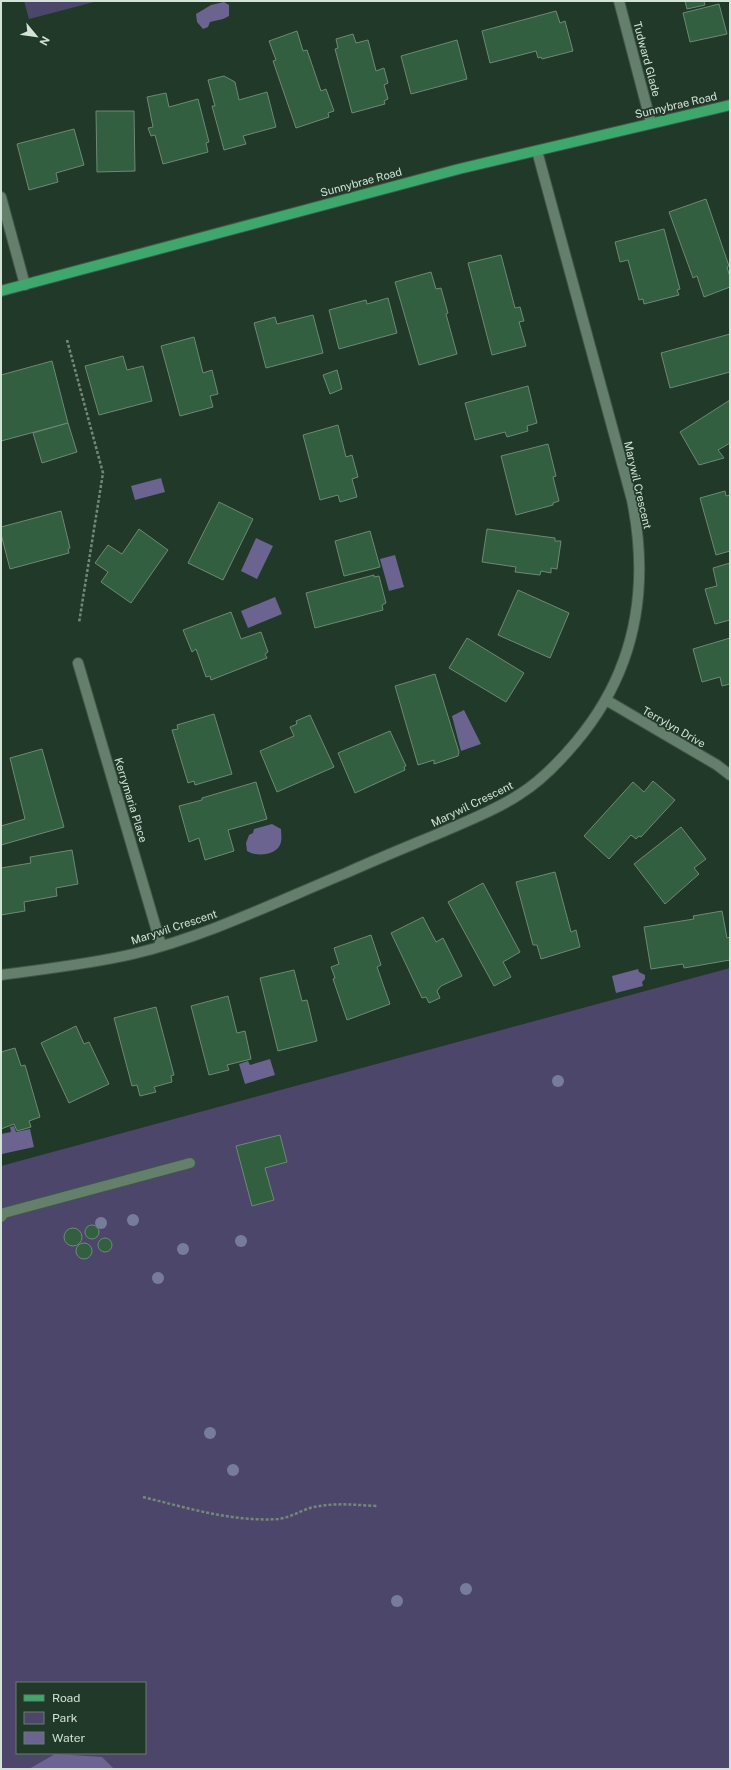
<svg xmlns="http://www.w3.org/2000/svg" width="731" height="1770" font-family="'Public Sans',sans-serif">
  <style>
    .green { fill: #4d466b; fill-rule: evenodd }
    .forest { fill: #6c6492 }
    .water { fill: #6b6390 }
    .building { fill: #315f40; stroke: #6e8975 }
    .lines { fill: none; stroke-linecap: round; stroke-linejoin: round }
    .minor-casing { stroke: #415748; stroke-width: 12 }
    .major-casing { stroke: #415748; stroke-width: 12 }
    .path { stroke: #74887a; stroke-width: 2.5; stroke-dasharray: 3 2; stroke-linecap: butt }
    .minor { stroke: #647f6c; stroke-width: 10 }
    .major { stroke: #3da76c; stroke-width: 10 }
    .tree { fill: #787c9c }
    .labels { text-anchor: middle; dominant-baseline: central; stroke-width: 3.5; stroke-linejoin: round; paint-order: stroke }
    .street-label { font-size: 11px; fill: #d4e3d8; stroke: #213928 }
  </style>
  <rect width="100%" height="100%" fill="#213928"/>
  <g class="green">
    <path d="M24 1H98L29 19Z"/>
    <path d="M730 968V1769H1V1166ZM17 1683H145V1753H17Z"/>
  </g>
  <path class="forest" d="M55 1754 102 1757 114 1769H29Z"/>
  <g class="water">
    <path d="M224 2 229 5V16L223 19 210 22 208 27 203 29 197 22 196 14 211 5Z"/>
    <path d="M161 478 165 492 135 500 131 486Z"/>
    <path d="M256 538 273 546 257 579 241 571Z"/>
    <path d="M395 555 404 587 389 591 380 559Z"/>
    <path d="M275 597 282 614 248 628 241 611Z"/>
    <path d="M464 710 481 744 461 751 452 716Z"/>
    <path d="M272 824 281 829C281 833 282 838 281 842 278 856 256 857 247 851L246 843 249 835 253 833 254 829Z"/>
    <path d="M638 969 639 972 645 975V979L642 982 643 986 616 993 612 976Z"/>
    <path d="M270 1059 275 1075 245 1084 239 1064 248 1061 250 1065Z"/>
    <path d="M14 1126 16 1132 30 1129 34 1147 2 1154 1 1134 11 1132 10 1127Z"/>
  </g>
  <g class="building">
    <path d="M685 1H704L705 5 687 9Z"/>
    <path d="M719 4 727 34 690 42 683 13Z"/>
    <path d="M556 11 560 23 565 21 573 51 542 59 541 57 538 58 536 51 490 63 482 31Z"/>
    <path d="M297 31 303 51 307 50 321 91 326 89 334 111 328 113 329 117 296 128 273 61 276 60 269 41Z"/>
    <path d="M353 34 356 43 368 40 376 71 384 68 388 83 384 85 388 99 384 101 385 104 352 113 335 49 338 48 336 39Z"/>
    <path d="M457 40 467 79 411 94 401 56Z"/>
    <path d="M224 76 235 82 239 100 267 92 276 127 243 136 246 144 224 150 212 106H215L208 80Z"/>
    <path d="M166 93 169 107 198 99 209 142 206 143 208 152 163 164 155 135 151 136 148 128 153 127 147 97Z"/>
    <path d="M96 111H134L135 171 97 172Z"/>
    <path d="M74 129 84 165 56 173 58 182 29 190 17 144Z"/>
    <path d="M706 199 729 266 727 267 730 277V287L704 297 697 276 693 278 669 212Z"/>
    <path d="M664 229 680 289 677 290 679 295 644 304 643 299 639 300 628 260 620 262 615 242Z"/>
    <path d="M501 255 515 308 520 307 524 321 519 322 526 346 492 355 468 263Z"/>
    <path d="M431 272 436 289 441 288 448 313 446 314 457 354 419 365 395 282Z"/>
    <path d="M388 298 397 333 339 349 329 310 366 300 367 304Z"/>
    <path d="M313 315 323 353 266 368 254 323 275 317 277 324Z"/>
    <path d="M730 334V372L670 388 661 353Z"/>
    <path d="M194 337 203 373 212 370 218 394 210 396 213 407 180 416 161 346Z"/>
    <path d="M123 356 127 370 143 366 152 401 99 415 85 366Z"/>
    <path d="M52 361 68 423 1 441V375Z"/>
    <path d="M337 370 342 389 330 394 323 375Z"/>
    <path d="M528 386 537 423 527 426 528 431 507 437 505 432 475 440 465 403Z"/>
    <path d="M730 400V443L718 450 724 458 699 465 680 432Z"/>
    <path d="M68 423 77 452 42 463 33 433Z"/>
    <path d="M338 425 346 457 352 455 358 477 352 479 357 497 340 502 338 495 320 500 303 435Z"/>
    <path d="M548 444 556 476 553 477 559 501 553 503V505L516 515 501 456Z"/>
    <path d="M725 491 726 496 730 495V551L716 555 700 498Z"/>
    <path d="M219 502 253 519 223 580 188 563Z"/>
    <path d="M61 511 70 548 68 549 69 553 10 569 1 534V527Z"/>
    <path d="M139 529 168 550 131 603 101 582 108 572 95 563 108 545 122 554Z"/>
    <path d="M487 529 555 538V541H561L557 569 551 568V573L541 571 540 575 515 572 516 567 482 562Z"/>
    <path d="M370 531 380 567 344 576 335 541Z"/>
    <path d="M730 563V620L715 624 705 589 717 586 713 568Z"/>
    <path d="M374 575V577L379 576 386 603 382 605 383 610 315 628 306 593Z"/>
    <path d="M518 590 569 613 550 658 498 635Z"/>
    <path d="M231 612 241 639 261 632 268 652 265 654 267 658 211 680 210 676 206 677 196 649 192 652 183 630Z"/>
    <path d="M467 638 524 673 506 702 449 668Z"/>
    <path d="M730 638V684L722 686 720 677 702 682 693 649Z"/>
    <path d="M435 674 459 752 458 756 434 764V760L418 765 395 686Z"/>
    <path d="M214 714 232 774 195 785 194 781 188 783 172 730 178 729 177 725Z"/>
    <path d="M310 715 334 767 277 792 260 751 294 736 290 727 297 724 296 721Z"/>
    <path d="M390 731 406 766 404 767 405 770 355 793 338 753Z"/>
    <path d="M42 749 64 827 1 845V826L25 819 10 758Z"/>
    <path d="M653 781 675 800 641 837 639 836 636 839 631 835 609 859 584 836 633 782 644 792Z"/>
    <path d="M256 782 267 819 228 830 234 851 205 860 199 838 189 842 179 806 202 800V798Z"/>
    <path d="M681 827 706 859 694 868 699 874 665 904 634 864Z"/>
    <path d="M72 850 78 884 56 888 57 896 24 902 25 911 1 915V868L31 863 30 857Z"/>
    <path d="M555 872 571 932 576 930 580 947 541 959 537 945H533L516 882Z"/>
    <path d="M483 883 520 952 503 962 511 977 494 986 448 902Z"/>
    <path d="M722 911 727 938 730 937V960L684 968 683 964 651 969 644 927 694 919 693 916Z"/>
    <path d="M423 917 436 942 443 938 462 976 441 986 437 991 440 998 429 1003 426 997 422 998 391 933Z"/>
    <path d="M371 935 381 965 377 967 390 1004 347 1020 333 979 335 978 331 967 339 964 334 948Z"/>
    <path d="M294 970 302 1001 307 1000 317 1041 278 1051 260 978Z"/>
    <path d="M228 996 237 1033 245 1031 251 1059 227 1065 229 1070 209 1075 191 1006Z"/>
    <path d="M156 1007 174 1075 171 1076 172 1082 154 1087 156 1092 140 1096 137 1085 132 1086 114 1018Z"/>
    <path d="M76 1026 84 1044 89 1042 109 1084 69 1103 41 1043Z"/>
    <path d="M15 1048 21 1066 25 1065 40 1117 29 1121 31 1127 17 1131 14 1124 1 1129V1052Z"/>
    <path d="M280 1135 287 1162 265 1168 274 1200 252 1206 236 1146Z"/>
    <circle cx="92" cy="1232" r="7"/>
    <circle cx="73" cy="1237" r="9"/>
    <circle cx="105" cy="1245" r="7"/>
    <circle cx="84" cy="1251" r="8"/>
  </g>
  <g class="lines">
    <g class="minor-casing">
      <g id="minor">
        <path d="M619 1 651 123"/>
        <path d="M1 197 25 285"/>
        <path d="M78 663 161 945"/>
        <path d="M606 700 717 765 730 775"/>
        <path d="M1 975C45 969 90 964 133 954 207 936 276 902 346 873 377 859 409 846 440 833 467 821 496 810 520 794 541 781 560 761 576 742 635 672 650 589 632 500L537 151"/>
        <path d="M1 1217 4 1213 190 1163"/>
      </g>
    </g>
    <g class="major-casing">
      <path id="major" d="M1 291 459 169 730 105"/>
    </g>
    <g class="path">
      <path d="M67 340 103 473 79 623"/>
      <path d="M143 1497C188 1508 232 1522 278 1519 289 1518 300 1511 310 1508 333 1502 354 1505 377 1506"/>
    </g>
    <use href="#minor" class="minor"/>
    <use href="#major" class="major"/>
  </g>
  <g class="tree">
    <circle cx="558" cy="1081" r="6"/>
    <circle cx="133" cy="1220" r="6"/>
    <circle cx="101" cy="1223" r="6"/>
    <circle cx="241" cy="1241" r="6"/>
    <circle cx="183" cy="1249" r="6"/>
    <circle cx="158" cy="1278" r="6"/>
    <circle cx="210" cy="1433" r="6"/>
    <circle cx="233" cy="1470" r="6"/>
    <circle cx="466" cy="1589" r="6"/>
    <circle cx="397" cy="1601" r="6"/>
  </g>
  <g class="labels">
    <g class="street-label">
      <text transform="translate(647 59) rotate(75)">Tudward Glade</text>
      <text transform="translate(676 105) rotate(-13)">Sunnybrae Road</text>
      <text transform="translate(361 182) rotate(-15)">Sunnybrae Road</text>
      <text transform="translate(638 485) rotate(77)">Marywil Crescent</text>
      <text transform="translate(674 727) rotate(30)">Terrylyn Drive</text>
      <text transform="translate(131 800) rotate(73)">Kerrymaria Place</text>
      <text transform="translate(472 804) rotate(-26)">Marywil Crescent</text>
      <text transform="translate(174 927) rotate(-18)">Marywil Crescent</text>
    </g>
  </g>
  <rect width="731" height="1770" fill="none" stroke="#d4e3d8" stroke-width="4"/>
  <rect x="16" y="1682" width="130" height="72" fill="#213928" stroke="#697d6e"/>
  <rect x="24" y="1695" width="20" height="6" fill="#3da76c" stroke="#697d6e"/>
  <text x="52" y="1702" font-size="12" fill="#d4e3d8">Road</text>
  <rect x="24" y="1712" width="20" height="12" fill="#4d466b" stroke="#697d6e"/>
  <text x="52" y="1722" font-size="12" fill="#d4e3d8">Park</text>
  <rect x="24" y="1732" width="20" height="12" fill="#6b6390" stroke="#697d6e"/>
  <text x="52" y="1742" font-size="12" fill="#d4e3d8">Water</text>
  <g transform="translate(36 36) rotate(119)" stroke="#213928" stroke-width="3" paint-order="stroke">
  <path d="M0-3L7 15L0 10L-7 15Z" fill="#d4e3d8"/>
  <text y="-6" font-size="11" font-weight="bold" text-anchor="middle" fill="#d4e3d8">N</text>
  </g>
</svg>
